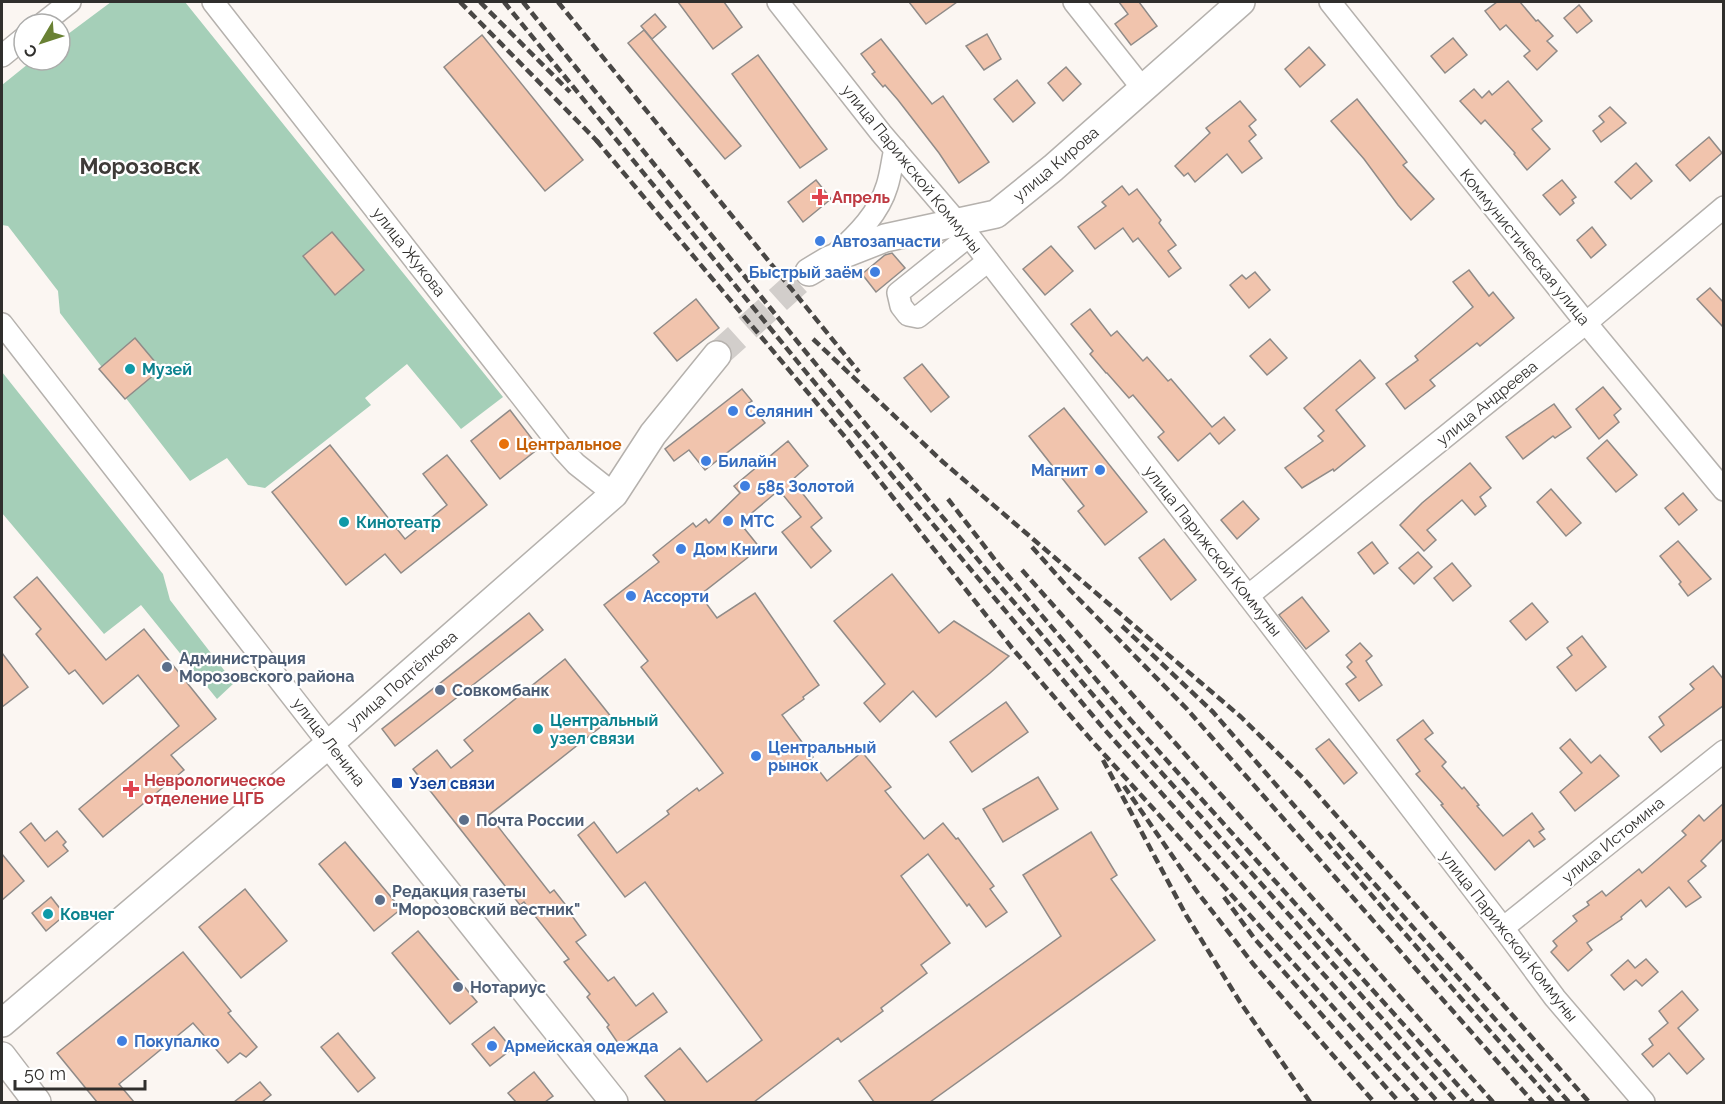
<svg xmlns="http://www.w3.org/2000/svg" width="1725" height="1104" font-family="Raleway,sans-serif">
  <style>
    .green { fill: #a5cfb8 }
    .building { fill: #f1c4ad; stroke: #908b88; stroke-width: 1.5 }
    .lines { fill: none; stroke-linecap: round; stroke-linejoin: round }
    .major-tunnel { stroke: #d2cecb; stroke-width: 27; stroke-dasharray: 27 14; stroke-linecap: butt }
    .minor-casing { stroke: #b5b1ad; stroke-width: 24 }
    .major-casing { stroke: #b5b1ad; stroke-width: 30 }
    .minor { stroke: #fff; stroke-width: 21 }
    .major { stroke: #fff; stroke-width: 27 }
    .rail { stroke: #494745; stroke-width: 4.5; stroke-dasharray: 9 4.5; stroke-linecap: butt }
    .health-dot { fill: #e0444e; stroke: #fff; stroke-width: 2 }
    .shop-dot { fill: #3f7fe0; stroke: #fff; stroke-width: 2 }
    .culture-dot { fill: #0f9aa8; stroke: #fff; stroke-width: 2 }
    .food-dot { fill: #e8710a; stroke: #fff; stroke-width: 2 }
    .service-dot { fill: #5c6f8a; stroke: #fff; stroke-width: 2 }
    .transit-dot { fill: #1a4fb4; stroke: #fff; stroke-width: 2 }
    .labels { text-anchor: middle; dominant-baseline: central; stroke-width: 4.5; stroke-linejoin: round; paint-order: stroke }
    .street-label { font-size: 16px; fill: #302f2d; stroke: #fff }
    .health-label { font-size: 16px; font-weight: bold; fill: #be3a42; stroke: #fff; text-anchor: start }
    .shop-label { font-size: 16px; font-weight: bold; fill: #366cbe; stroke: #fff; text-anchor: start }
    .culture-label { font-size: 16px; font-weight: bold; fill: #0d838f; stroke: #fff; text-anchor: start }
    .food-label { font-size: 16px; font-weight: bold; fill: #c56008; stroke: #fff; text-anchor: start }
    .service-label { font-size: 16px; font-weight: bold; fill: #4e5e75; stroke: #fff; text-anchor: start }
    .transit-label { font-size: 16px; font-weight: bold; fill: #164399; stroke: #fff; text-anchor: start }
    .district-label { font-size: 22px; font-weight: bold; fill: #3e3b38; stroke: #fff }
  </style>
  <rect width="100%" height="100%" fill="#fbf6f2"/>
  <g class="green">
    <path d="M111 2H185L503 397 461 429 407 364 365 398 371 405 265 488 248 485 227 458 190 481 60 313 58 291 8 226 2 225V85L33 60H60V40Z"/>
    <path d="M2 372 163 574 170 600 234 683 217 699 141 605 104 634 2 513Z"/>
  </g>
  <g class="building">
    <path d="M678 2H724L742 27 713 49Z"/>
    <path d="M909 2H957L926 24Z"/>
    <path d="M1119 2H1139L1157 26 1131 45 1115 24 1128 14Z"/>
    <path d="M1497 2H1520L1536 21 1538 20 1553 36 1547 41 1557 51 1537 70 1524 56 1530 51 1506 25 1500 30 1485 11Z"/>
    <path d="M1579 5 1592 21 1577 33 1564 18Z"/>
    <path d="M655 14 666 27 652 39 641 26Z"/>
    <path d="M644 30 741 146 725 159 628 43Z"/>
    <path d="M987 34 1001 59 984 70 966 46Z"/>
    <path d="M482 35 583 160 545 191 444 67Z"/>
    <path d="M1453 38 1467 55 1445 73 1431 56Z"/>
    <path d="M881 39 932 104 943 96 989 162 959 183 939 153 898 100 885 85 883 87 872 74 875 72 861 54Z"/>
    <path d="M1309 47 1325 65 1300 87 1285 69Z"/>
    <path d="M758 55 827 149 800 168 732 74Z"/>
    <path d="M1066 67 1081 84 1063 101 1048 83Z"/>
    <path d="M1017 80 1035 103 1013 122 994 99Z"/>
    <path d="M1508 81 1542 121 1532 129 1550 149 1527 170 1514 154 1515 153 1485 120 1481 124 1460 101 1474 89 1482 98 1489 91 1492 95Z"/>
    <path d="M1357 99 1407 162 1403 165 1434 199 1411 220 1398 205 1364 159 1331 121Z"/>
    <path d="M1240 101 1256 120 1249 126 1256 135 1249 141 1262 158 1242 173 1227 154 1195 182 1188 173 1184 176 1175 166 1210 133 1206 128Z"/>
    <path d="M1610 107 1626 123 1601 142 1593 131 1604 122 1599 116Z"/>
    <path d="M1709 137 1722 153 1690 181 1676 165Z"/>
    <path d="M1636 163 1652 181 1631 199 1615 182Z"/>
    <path d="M816 180 831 199 803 222 788 202Z"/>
    <path d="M1562 180 1576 197 1572 200 1574 203 1560 215 1543 195Z"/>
    <path d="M1122 186 1129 195 1137 189 1161 220 1159 223 1176 245 1168 251 1181 268 1169 277 1138 238 1133 242 1123 228 1095 249 1078 227 1106 206 1102 202Z"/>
    <path d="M1592 227 1606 245 1591 258 1577 240Z"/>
    <path d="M332 232 364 270 335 295 303 256Z"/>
    <path d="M1051 246 1073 271 1045 295 1023 269Z"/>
    <path d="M892 253 905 268 876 292 862 274 885 255Z"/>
    <path d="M1469 270 1489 296 1493 292 1514 318 1480 346 1477 343 1430 380 1435 386 1405 409 1386 384 1418 360 1415 356 1473 307 1453 282Z"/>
    <path d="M1255 272 1270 290 1249 308 1230 285 1242 275 1246 279Z"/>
    <path d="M1710 288 1724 303V328L1697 299Z"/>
    <path d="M696 299 719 328 677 361 654 333Z"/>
    <path d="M1090 309 1111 336 1117 331 1143 361 1147 357 1168 381 1171 379 1212 427 1224 417 1235 430 1219 444 1210 433 1178 461 1158 437 1164 432 1133 395 1129 398 1107 373H1106L1090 354 1093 351 1071 324Z"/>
    <path d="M135 338 161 369 125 399 99 369Z"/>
    <path d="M1270 339 1287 358 1267 375 1250 356Z"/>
    <path d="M1360 360 1375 378 1336 410 1365 446 1334 471 1333 469 1302 488 1285 468 1323 441 1318 436 1324 431 1304 408Z"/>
    <path d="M922 364 949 397 931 412 904 378Z"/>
    <path d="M1603 387 1621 409 1614 415 1619 422 1599 439 1576 409Z"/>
    <path d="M742 389 752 401 749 403 765 423 705 470 689 450 674 461 665 449Z"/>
    <path d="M1554 404 1571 427 1555 438 1553 436 1523 459 1506 437Z"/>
    <path d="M1064 408 1147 512 1105 545 1078 511 1084 506 1029 436Z"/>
    <path d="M510 410 539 448 500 479 471 441Z"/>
    <path d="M1607 440 1637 475 1616 492 1587 458Z"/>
    <path d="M788 441 808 466 792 480 822 518 811 527 831 551 811 568 782 532 801 517 779 490 740 523 760 548 700 595 717 618 755 593 819 685 803 697 804 699 782 715 813 757 810 759 827 781 862 752 891 787 885 791 924 839 943 823 956 839 958 838 994 886 990 889 1007 912 986 927 969 904 967 906 928 854 901 876 950 943 921 965 927 973 881 1008 883 1011 841 1042 838 1038 754 1102H666L645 1076 680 1048 707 1082 762 1040 645 882 625 897 578 835 594 822 617 853 669 814 667 811 685 797 697 788 699 791 723 773 641 667 648 661 604 605 659 562 653 555 693 523 696 527 706 519 709 523 740 493 734 486Z"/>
    <path d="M330 445 405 539 447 505 423 474 447 455 487 505 401 573 385 554 346 585 272 492Z"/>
    <path d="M1470 463 1491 488 1480 497 1486 506 1475 515 1462 500 1427 530 1436 540 1424 551 1400 525 1422 503Z"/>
    <path d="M1551 489 1581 523 1566 536 1537 502Z"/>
    <path d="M1683 493 1697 510 1679 525 1665 508Z"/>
    <path d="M1243 501 1259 519 1237 539 1221 520Z"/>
    <path d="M1164 539 1196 580 1171 600 1139 558Z"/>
    <path d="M1678 541 1711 579 1688 596 1679 584 1681 582 1660 556Z"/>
    <path d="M1372 542 1388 563 1374 574 1358 553Z"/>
    <path d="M1418 552 1432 567 1414 584 1399 568Z"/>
    <path d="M1452 563 1471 586 1453 601 1434 578Z"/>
    <path d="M892 574 939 633 954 621 1009 656 990 673 936 717 913 691 880 722 864 703 885 684 834 621Z"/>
    <path d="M37 577 106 660 144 629 216 719 171 755 184 770 103 837 79 809 179 726 138 675 103 704 75 670 69 674 36 634 41 629 14 597Z"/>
    <path d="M1302 597 1329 631 1306 649 1279 615Z"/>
    <path d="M1532 603 1548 622 1526 640 1510 621Z"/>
    <path d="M529 613 543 630 395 746 382 729Z"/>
    <path d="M1582 636 1606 667 1576 691 1557 667 1572 655 1567 648Z"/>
    <path d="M1360 643 1372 656 1366 661 1382 685 1359 701 1346 684 1356 677 1347 667 1352 662 1346 655Z"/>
    <path d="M2 653 28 687 2 707Z"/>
    <path d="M565 659 612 718 489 815 550 893 554 890 568 908 567 909 586 935 576 942 608 981 614 977 636 1006 653 993 667 1012 620 1046 607 1027 609 1025 587 997 590 994 564 962 569 959 524 902 520 905 413 769 437 750 451 768 473 751 464 740Z"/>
    <path d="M1713 666 1724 680V705L1661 752 1649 737 1664 725 1659 717 1694 689 1690 684Z"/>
    <path d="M1006 702 1028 732 972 772 950 742Z"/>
    <path d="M1423 720 1433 733 1425 739 1446 762 1442 766 1462 789 1464 787 1479 805 1477 806 1503 836 1532 813 1544 829 1539 832 1545 839 1534 847 1529 840 1495 870 1441 805 1443 804 1416 774 1420 771 1397 740Z"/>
    <path d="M1329 739 1357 773 1344 784 1316 749Z"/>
    <path d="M1570 739 1591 763 1600 755 1619 776 1575 811 1560 792 1582 773 1560 748Z"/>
    <path d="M1038 777 1058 809 1003 842 983 809Z"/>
    <path d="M1724 803V838L1701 861 1706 866 1688 881 1701 897 1686 907 1669 887 1646 907 1641 900 1621 917 1622 919 1587 943 1592 950 1568 971 1551 952 1557 946 1553 941 1577 921 1573 916 1589 905 1587 902 1602 891 1606 896 1639 869 1642 873 1686 835 1682 831 1699 815 1704 821Z"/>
    <path d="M31 823 45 841 57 831 66 842 63 845 68 851 48 867 20 832Z"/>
    <path d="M1091 832 1117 875 1111 879 1155 940 930 1102H874L859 1081 1061 936 1023 875Z"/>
    <path d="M345 842 401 909 374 931 319 864Z"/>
    <path d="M2 854 24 881 2 900Z"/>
    <path d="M245 889 287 941 241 978 199 927Z"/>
    <path d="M51 897 65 915 46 931 32 913Z"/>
    <path d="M418 931 477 1002 450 1024 392 953Z"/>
    <path d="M183 952 231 1011 228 1013 257 1047 246 1057 240 1053 228 1063 193 1023 119 1084 134 1102H97L57 1053Z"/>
    <path d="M1646 959 1658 972 1642 986 1636 980 1624 990 1611 975 1628 960 1635 968Z"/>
    <path d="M1682 991 1698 1010 1678 1028 1704 1059 1687 1074 1669 1053 1653 1067 1642 1054 1653 1045 1649 1039 1668 1023 1659 1011Z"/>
    <path d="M494 1027 512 1049 490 1066 472 1044Z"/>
    <path d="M338 1033 375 1078 358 1092 321 1047Z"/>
    <path d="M534 1072 553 1096 545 1102H516L508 1093Z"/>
    <path d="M260 1082 271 1095 262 1102H234Z"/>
  </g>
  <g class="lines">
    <path class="major-tunnel" d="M717 355 809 272"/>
    <g class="minor-casing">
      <g id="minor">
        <path d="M213 2 565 452 576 464 614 494"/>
        <path d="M778 2 881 133 969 236 1248 596 1503 928 1555 998 1644 1102"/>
        <path d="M1074 2 1143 89"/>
        <path d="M1330 2 1586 323 1724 490"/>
        <path d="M42 24 70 2"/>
        <path d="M2 56 24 38"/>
        <path d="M969 236 898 293 901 306 908 315 918 317 988 261"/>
        <path d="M837 253C857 235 879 213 887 186 891 174 892 161 895 149"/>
        <path d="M2 324 329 744"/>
        <path d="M1248 596 1586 323 1724 207"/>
        <path d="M1503 928 1724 751"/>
      </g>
    </g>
    <g class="major-casing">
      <g id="major">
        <path d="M809 272 829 260 885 238 996 214 1053 168 1241 2"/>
        <path d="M329 744 614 1102"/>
        <path d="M2 1023 329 744 614 494 653 434 717 355"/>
        <path d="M2 1056 37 1102"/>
      </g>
    </g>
    <use href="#minor" class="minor"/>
    <use href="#major" class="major"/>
    <g class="rail">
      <path d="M460 2 602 146"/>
      <path d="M480 2 570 92"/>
      <path d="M504 2 810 377 1104 729 1438 1102"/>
      <path d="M523 2 805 351 989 573 1117 723 1457 1102"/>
      <path d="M558 2 859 372"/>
      <path d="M596 140 846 438 1012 648 1093 742 1419 1102"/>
      <path d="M813 339 943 462 1241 717 1304 779 1589 1102"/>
      <path d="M948 499 999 565 1128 717 1473 1102"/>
      <path d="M1032 547 1071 591 1186 708 1533 1102"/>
      <path d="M1022 570 1493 1102"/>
      <path d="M1122 626 1213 712 1466 1004 1553 1102"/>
      <path d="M1103 760 1186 915 1240 1002 1310 1102"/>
      <path d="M1124 786 1198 893 1254 965 1374 1102"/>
      <path d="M1329 833 1569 1102"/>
      <path d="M1224 897 1254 938 1399 1102"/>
    </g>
  </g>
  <g class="health-dot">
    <path d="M817 188h6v6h6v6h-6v6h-6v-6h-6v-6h6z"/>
    <path d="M128 780h6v6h6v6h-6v6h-6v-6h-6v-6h6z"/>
  </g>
  <g class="shop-dot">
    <circle cx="820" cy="241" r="6"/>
    <circle cx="875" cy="272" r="6"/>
    <circle cx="733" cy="411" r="6"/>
    <circle cx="706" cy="461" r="6"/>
    <circle cx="1100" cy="470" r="6"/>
    <circle cx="745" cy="486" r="6"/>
    <circle cx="728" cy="521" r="6"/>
    <circle cx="681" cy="549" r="6"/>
    <circle cx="631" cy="596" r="6"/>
    <circle cx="756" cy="756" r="6"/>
    <circle cx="122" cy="1041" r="6"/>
    <circle cx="492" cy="1046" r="6"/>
  </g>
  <g class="culture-dot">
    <circle cx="130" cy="369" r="6"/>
    <circle cx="344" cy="522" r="6"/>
    <circle cx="538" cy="729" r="6"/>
    <circle cx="48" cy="914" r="6"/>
  </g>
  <circle class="food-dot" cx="504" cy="444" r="6"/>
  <g class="service-dot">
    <circle cx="167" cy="667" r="6"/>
    <circle cx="440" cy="690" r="6"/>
    <circle cx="464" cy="820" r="6"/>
    <circle cx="380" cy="900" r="6"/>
    <circle cx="458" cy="987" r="6"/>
  </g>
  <rect class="transit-dot" x="391" y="777" width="12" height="12" rx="3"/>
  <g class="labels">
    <g class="street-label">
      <text transform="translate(1056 164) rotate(-40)">улица Кирова</text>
      <text transform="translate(912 169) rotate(51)">улица Парижской Коммуны</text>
      <text transform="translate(1525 247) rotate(51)">Коммунистическая улица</text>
      <text transform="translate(409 252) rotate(52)">улица Жукова</text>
      <text transform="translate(1487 403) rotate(-39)">улица Андреева</text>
      <text transform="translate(1213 551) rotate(52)">улица Парижской Коммуны</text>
      <text transform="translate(402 680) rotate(-41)">улица Подтёлкова</text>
      <text transform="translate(329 742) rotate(52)">улица Ленина</text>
      <text transform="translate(1613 840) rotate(-39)">улица Истомина</text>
      <text transform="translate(1509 936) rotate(52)">улица Парижской Коммуны</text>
    </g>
    <g class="health-label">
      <text x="832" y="197">Апрель</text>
      <text x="144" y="780">Неврологическое<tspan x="144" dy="18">отделение ЦГБ</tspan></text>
    </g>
    <g class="shop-label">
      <text x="832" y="241">Автозапчасти</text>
      <text x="863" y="272" text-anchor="end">Быстрый заём</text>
      <text x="745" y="411">Селянин</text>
      <text x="718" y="461">Билайн</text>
      <text x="1088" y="470" text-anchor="end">Магнит</text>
      <text x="757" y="486">585 Золотой</text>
      <text x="740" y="521">МТС</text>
      <text x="693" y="549">Дом Книги</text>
      <text x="643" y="596">Ассорти</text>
      <text x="768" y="747">Центральный<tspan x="768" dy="18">рынок</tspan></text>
      <text x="134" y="1041">Покупалко</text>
      <text x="504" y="1046">Армейская одежда</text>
    </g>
    <g class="culture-label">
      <text x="142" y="369">Музей</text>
      <text x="356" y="522">Кинотеатр</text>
      <text x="550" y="720">Центральный<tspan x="550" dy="18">узел связи</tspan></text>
      <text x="60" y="914">Ковчег</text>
    </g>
    <g class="food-label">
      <text x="516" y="444">Центральное</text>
    </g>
    <g class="service-label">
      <text x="179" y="658">Администрация<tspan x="179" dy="18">Морозовского района</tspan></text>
      <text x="452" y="690">Совкомбанк</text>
      <text x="476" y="820">Почта России</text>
      <text x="392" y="891">Редакция газеты<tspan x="392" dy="18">"Морозовский вестник"</tspan></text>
      <text x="470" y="987">Нотариус</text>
    </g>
    <g class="transit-label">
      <text x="409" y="783">Узел связи</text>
    </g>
    <g class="district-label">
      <text x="140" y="166">Морозовск</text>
    </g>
  </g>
  <rect width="1725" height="1104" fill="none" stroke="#302f2d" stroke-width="6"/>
  <g transform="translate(42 42) rotate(231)"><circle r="28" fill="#ffffff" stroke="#acacab" stroke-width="1.5"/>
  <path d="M0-4.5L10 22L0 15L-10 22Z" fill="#698134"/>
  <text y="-9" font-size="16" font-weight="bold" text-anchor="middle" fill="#302f2d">С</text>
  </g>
  <path d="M15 1080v9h130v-9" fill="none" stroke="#302f2d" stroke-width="3"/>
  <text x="24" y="1080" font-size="18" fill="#302f2d" stroke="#ffffff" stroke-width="4.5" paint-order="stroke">50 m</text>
</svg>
